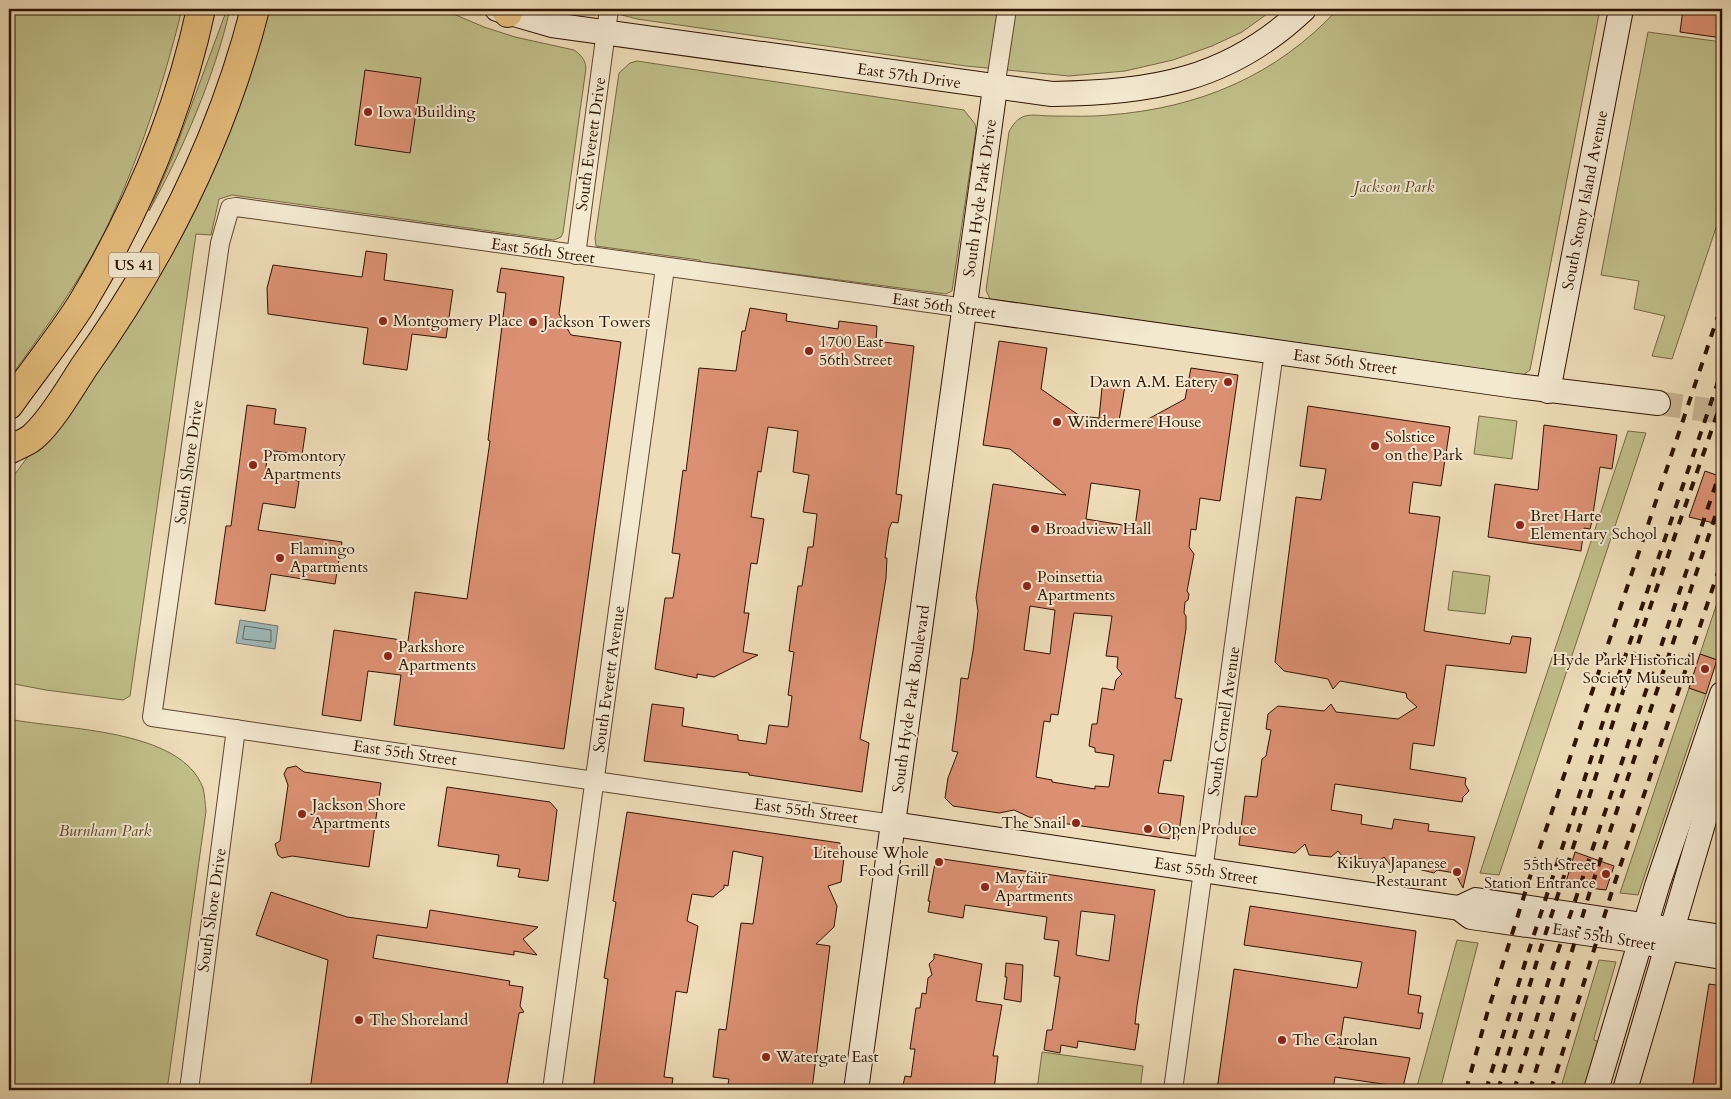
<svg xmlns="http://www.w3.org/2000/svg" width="1731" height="1099" font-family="Cardo,serif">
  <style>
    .green { fill: #c0be89; stroke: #776844 }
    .water { fill: #9eb9b9; stroke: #71776f }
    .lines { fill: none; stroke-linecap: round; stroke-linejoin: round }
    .shore { stroke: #66665c; stroke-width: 1 }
    .building { fill: #dc9073; stroke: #2e1300; fill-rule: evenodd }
    .secondary-tunnel { stroke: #c7b492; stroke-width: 24; stroke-dasharray: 24 12; stroke-linecap: butt }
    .street-casing { stroke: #5e452e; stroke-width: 20 }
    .secondary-casing { stroke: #2e1300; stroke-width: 26 }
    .highway-casing { stroke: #2e1300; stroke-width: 30 }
    .street { stroke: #f3e8d0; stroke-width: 18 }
    .secondary { stroke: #f3e8d0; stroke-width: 24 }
    .highway { stroke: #e6be7c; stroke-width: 28 }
    .rail { stroke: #2e1300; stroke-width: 4; stroke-dasharray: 9 9; stroke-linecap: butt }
    .poi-dot { fill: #8f2418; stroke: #f3e8d0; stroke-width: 2 }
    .labels { text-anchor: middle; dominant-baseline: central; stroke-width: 4; stroke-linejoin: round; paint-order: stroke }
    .shield { fill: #f3e8d0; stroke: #69533e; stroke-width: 1 }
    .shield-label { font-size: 15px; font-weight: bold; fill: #2e1300 }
    .street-label { font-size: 16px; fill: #2e1300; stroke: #f3e8d0 }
    .poi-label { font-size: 16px; fill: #2e1300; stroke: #f3e8d0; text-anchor: start }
    .park-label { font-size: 16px; font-style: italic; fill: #5a4629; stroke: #f3e8d0 }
  </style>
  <rect width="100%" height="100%" fill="#eddcb7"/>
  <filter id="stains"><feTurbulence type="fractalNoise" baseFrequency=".004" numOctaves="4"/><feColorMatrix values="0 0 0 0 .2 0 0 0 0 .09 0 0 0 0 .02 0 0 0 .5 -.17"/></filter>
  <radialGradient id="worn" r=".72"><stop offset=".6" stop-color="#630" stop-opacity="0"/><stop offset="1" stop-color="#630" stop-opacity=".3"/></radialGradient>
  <g class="green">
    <path d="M9 9H182C163 86 138 163 103 235 77 286 42 333 9 379Z"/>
    <path d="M227 9H230C215 75 182 152 149 211L172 158Z"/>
    <path d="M262 9H442L484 27 515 37 574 50C581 55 585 59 586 68L563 233 561 237 554 240 232 195 219 199 211 235 196 234 130 696 123 700 46 690 9 683V482L76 392Z"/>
    <path d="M599 9H1274L1242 32 1212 46 1173 60 1125 71 1069 76 966 66 637 19Z"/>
    <path d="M1338 9H1600L1530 370 1523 375 990 299 986 290 1009 132C1012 125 1018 118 1025 116 1033 114 1043 116 1052 116 1071 116 1090 117 1109 115 1199 108 1276 76 1338 9Z"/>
    <path d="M1648 32 1722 42V210L1672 359 1652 356 1665 316 1634 309 1639 281 1601 275Z"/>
    <path d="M637 61 964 110 975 124 976 130 952 291 946 294 718 264 714 267 701 265V261L699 260 596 246 595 238 619 73 630 63Z"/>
    <path d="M1479 416 1517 421 1512 459 1474 454Z"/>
    <path d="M1628 431 1646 433 1499 875 1480 873Z"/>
    <path d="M1453 571 1490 576 1485 614 1448 610Z"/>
    <path d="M1722 588V646L1717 660 1700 654Z"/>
    <path d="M1689 688 1706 694 1638 895 1620 893Z"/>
    <path d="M9 719C62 730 181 728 203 788 205 795 205 804 206 811L167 1090H9Z"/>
    <path d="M1457 940 1478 943 1440 1090H1416Z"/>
    <path d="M1599 960 1616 962 1594 1038V1040L1599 1042 1585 1090H1560Z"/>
    <path d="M1042 1052 1143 1066 1140 1090H1037Z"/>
  </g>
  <path class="water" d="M240 620 278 626 275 649 236 643Z"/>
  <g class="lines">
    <path class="shore" d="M245 626 271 630V642L243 639Z"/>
  </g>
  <g class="building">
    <path d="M1683 9H1722V38L1680 32Z"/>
    <path d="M365 70 421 78 410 153 355 145Z"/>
    <path d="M366 251 387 254 384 280 453 290 446 338 412 334 407 370 363 364 368 328 268 314 267 288 273 265 362 277Z"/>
    <path d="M501 268 564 277 559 314 571 335 621 342 564 749 394 725 401 675 368 671 361 721 322 715 334 630 408 641 415 592 467 599 490 441 488 440 506 293 497 292Z"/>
    <path d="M750 308 787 314 786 321 838 329 839 321 877 326 876 341 914 346 896 494 902 495 898 523 892 522 889 529 885 558H887L886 578 860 739 869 743 862 792 749 775V773L644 761 652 704 684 708 682 726 738 735V740L766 744 769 725 788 727 792 696 788 695 794 652 789 651 798 586H802L808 547H813L817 514 803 512 809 475 793 472 798 431 768 427 761 472 758 471 751 517 764 519 757 564 751 563 744 613H749L743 652 758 655 714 677 697 674V678L655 669 665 598H673L680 554 672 553 683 470 686 471 699 368 736 371 742 331H745Z"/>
    <path d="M999 341 1047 348 1041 389 1080 416 1099 418 1102 388 1107 384 1125 386 1119 421 1139 424 1185 399 1191 368 1238 375 1220 501 1200 498 1196 530 1191 529 1189 547 1194 554 1187 591 1189 594 1188 600 1185 602 1184 613 1186 616V629L1175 698 1182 699 1171 761 1164 760 1158 793 1184 796 1178 840 1061 823 1029 817 1014 810 999 813 953 806 945 798 948 778 958 752 952 751 957 713 961 678 968 679 973 651 978 611 976 598 993 484 1066 495 1010 449 983 445ZM1091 483 1140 490 1135 527 1086 519ZM1030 606 1055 610 1050 654 1024 650ZM1074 613 1112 616 1106 656 1118 657 1117 668 1122 674 1116 680 1114 690 1102 688 1097 724H1092L1091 731 1089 746 1095 748V752L1114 755 1109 787 1095 786V789L1052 782V780L1036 777 1044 721 1050 722 1051 714 1058 715Z"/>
    <path d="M247 405 276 409 274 424 306 428 302 455 268 450 265 476 299 481 295 508 263 503 258 530 342 542 335 584 271 574 265 611 215 604 226 526H231Z"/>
    <path d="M1308 406 1450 427 1441 486 1413 482 1409 513 1440 517 1424 631 1510 644 1512 636 1531 638 1526 673 1446 665 1434 746 1413 743 1410 769 1466 778 1465 784 1469 791 1463 797 1462 802 1335 784 1331 810 1362 815 1361 824 1392 829 1394 819 1429 824 1428 831 1475 837 1463 888 1455 873 1437 870 1434 873 1398 864 1393 869 1384 857 1373 866 1369 860 1352 858 1347 862 1338 851 1331 857 1309 855 1305 844 1295 853 1239 845 1245 796 1257 797 1262 759 1266 756 1271 730 1266 729 1268 714 1278 706 1324 711 1331 704 1336 712 1398 719 1417 707 1407 698 1406 693 1340 681 1333 689 1328 679 1284 671 1275 662 1296 497 1321 500 1326 469 1300 466Z"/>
    <path d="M1544 425 1617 435 1612 469 1600 467 1592 521 1590 529 1584 528 1581 551 1488 537 1495 484 1538 490Z"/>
    <path d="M1705 471 1722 477V525L1689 517Z"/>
    <path d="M1700 654 1717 660 1706 694 1689 688Z"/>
    <path d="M296 766 304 772 381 783 369 867 292 856 282 858 278 855 275 844 280 841 288 785 284 774 287 768Z"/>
    <path d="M447 787 550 802 557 810 548 881 518 877 520 869 497 866 499 855 438 846Z"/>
    <path d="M627 812 840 843 842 850H845L841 882 828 886 837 906 834 927 816 944 830 946 812 1089 727 1090 729 1079 713 1077 719 1029 726 1030 741 923 753 924 763 857 733 851 728 886 724 885V888L713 897 692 894 687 921 698 926 687 993 676 991 664 1077 673 1078 671 1090H593L608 979 604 978 616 902 613 901Z"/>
    <path d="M1575 852 1614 866 1606 890 1565 885Z"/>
    <path d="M936 858 1155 890 1137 1006 1135 1024H1139L1135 1050 1078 1041 1077 1048 1061 1045 1060 1053 1044 1050 1047 1030H1052L1060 977 1054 976 1059 941 1044 939 1047 917 965 905 963 918 928 912 930 901H928ZM1081 911 1115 915 1109 961 1076 955Z"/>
    <path d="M271 892 347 917 427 928 430 910 538 927 523 939 537 955 514 951V955L377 935 373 958 510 981 509 985 523 987 520 1006 524 1012 519 1013 506 1090H310L328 960 256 935Z"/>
    <path d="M1250 906 1416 931 1408 994 1421 996 1418 1013H1423L1420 1029 1344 1017 1339 1048 1410 1058 1403 1087 1335 1077 1333 1090H1217L1234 969 1357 988 1362 962 1244 945Z"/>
    <path d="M934 954 982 964 976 1001 1002 1005 993 1056H998L994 1090H902L905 1076 911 1077 915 1049H910L916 1008H920L922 993 926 994 928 978 932 975 929 964 934 959Z"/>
    <path d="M1006 963 1023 965 1021 1002 1004 999 1007 977H1005Z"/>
    <path d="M1709 984 1722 986V1090H1692Z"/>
  </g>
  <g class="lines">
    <path class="secondary-tunnel" d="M1658 403 1722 412"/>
    <g class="street-casing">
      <g id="street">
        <path d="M995 88 1007 9"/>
        <path d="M576 255 609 9"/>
        <path d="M893 824 152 717 155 696 220 243 230 208 236 207 965 308"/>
        <path d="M189 1090 236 729"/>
        <path d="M552 1090 665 268"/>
        <path d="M1173 1090 1274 352"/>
      </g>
    </g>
    <g class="secondary-casing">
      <g id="secondary">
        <path d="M497 9 552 25 1052 94C1153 92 1228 81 1304 9"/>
        <path d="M965 308 1516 386 1658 403"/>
        <path d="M1548 391 1621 9"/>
        <path d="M893 824 1459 908 1471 917 1641 941 1666 948 1722 957"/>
        <path d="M1459 908 1476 900 1722 937"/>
        <path d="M856 1090 995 88"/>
        <path d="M1596 1090 1657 886 1722 694"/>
        <path d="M1625 1090 1722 759"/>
      </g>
    </g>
    <g class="highway-casing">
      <g id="highway">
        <path d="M505 9 508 13"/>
        <path d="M9 405C33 371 60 338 82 303 136 213 179 112 201 9"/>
        <path d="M9 450C17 445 29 442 35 435 52 420 71 387 84 367 161 259 222 138 255 9"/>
      </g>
    </g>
    <use href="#street" class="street"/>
    <use href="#secondary" class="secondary"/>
    <use href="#highway" class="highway"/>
    <g class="rail">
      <path d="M1466 1090 1487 1014 1529 880 1722 304"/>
      <path d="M1486 1090 1529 950 1602 725 1722 370"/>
      <path d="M1498 1090 1540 951 1646 619 1722 400"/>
      <path d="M1514 1090 1557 954 1722 466"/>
      <path d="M1530 1090 1591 888 1722 496"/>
      <path d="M1551 1090 1612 891 1722 560"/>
    </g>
  </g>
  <g class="poi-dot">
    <circle cx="368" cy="112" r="5"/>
    <circle cx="383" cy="321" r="5"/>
    <circle cx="533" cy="322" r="5"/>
    <circle cx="809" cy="351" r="5"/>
    <circle cx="1228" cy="382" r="5"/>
    <circle cx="1057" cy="422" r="5"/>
    <circle cx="1375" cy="446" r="5"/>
    <circle cx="253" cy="465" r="5"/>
    <circle cx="1520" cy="525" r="5"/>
    <circle cx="1035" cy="529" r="5"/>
    <circle cx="280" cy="558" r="5"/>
    <circle cx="1027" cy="586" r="5"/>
    <circle cx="388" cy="656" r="5"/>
    <circle cx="1705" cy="669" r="5"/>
    <circle cx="302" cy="814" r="5"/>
    <circle cx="1076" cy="823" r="5"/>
    <circle cx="1148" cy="829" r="5"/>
    <circle cx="939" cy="862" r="5"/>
    <circle cx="1457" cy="872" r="5"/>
    <circle cx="1606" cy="874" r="5"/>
    <circle cx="985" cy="887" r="5"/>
    <circle cx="359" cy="1020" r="5"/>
    <circle cx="1282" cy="1040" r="5"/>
    <circle cx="766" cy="1057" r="5"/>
  </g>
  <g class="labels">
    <rect class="shield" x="109" y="252.5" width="50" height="25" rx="4"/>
    <g class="shield-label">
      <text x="134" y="265">US 41</text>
    </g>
    <g class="street-label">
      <text transform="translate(909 76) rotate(8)">East 57th Drive</text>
      <text transform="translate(591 144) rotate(-82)">South Everett Drive</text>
      <text transform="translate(980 198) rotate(-82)">South Hyde Park Drive</text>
      <text transform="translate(1585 200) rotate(-79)">South Stony Island Avenue</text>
      <text transform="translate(543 251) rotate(8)">East 56th Street</text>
      <text transform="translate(944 306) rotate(8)">East 56th Street</text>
      <text transform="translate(1345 362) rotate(8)">East 56th Street</text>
      <text transform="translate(189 462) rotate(-82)">South Shore Drive</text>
      <text transform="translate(609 679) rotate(-82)">South Everett Avenue</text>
      <text transform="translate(911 699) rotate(-82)">South Hyde Park Boulevard</text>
      <text transform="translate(1224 721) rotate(-82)">South Cornell Avenue</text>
      <text transform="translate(405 753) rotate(8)">East 55th Street</text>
      <text transform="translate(806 811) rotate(8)">East 55th Street</text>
      <text transform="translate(1206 871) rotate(9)">East 55th Street</text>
      <text transform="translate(212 910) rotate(-82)">South Shore Drive</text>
      <text transform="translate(1604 937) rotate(9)">East 55th Street</text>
    </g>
    <g class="poi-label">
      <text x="378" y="112">Iowa Building</text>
      <text x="393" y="321">Montgomery Place</text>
      <text x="543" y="322">Jackson Towers</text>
      <text x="819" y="342">1700 East<tspan x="819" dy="18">56th Street</tspan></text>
      <text x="1218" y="382" text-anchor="end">Dawn A.M. Eatery</text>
      <text x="1067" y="422">Windermere House</text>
      <text x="1385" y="437">Solstice<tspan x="1385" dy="18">on the Park</tspan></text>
      <text x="263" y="456">Promontory<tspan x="263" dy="18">Apartments</tspan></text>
      <text x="1530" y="516">Bret Harte<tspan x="1530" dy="18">Elementary School</tspan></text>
      <text x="1045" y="529">Broadview Hall</text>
      <text x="290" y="549">Flamingo<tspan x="290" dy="18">Apartments</tspan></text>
      <text x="1037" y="577">Poinsettia<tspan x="1037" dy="18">Apartments</tspan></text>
      <text x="398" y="647">Parkshore<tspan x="398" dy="18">Apartments</tspan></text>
      <text x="1695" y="660" text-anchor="end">Hyde Park Historical<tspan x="1695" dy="18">Society Museum</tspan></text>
      <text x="312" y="805">Jackson Shore<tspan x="312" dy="18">Apartments</tspan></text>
      <text x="1066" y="823" text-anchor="end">The Snail</text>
      <text x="1158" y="829">Open Produce</text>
      <text x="929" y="853" text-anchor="end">Litehouse Whole<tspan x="929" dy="18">Food Grill</tspan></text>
      <text x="1447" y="863" text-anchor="end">Kikuya Japanese<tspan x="1447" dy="18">Restaurant</tspan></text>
      <text x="1596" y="865" text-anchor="end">55th Street<tspan x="1596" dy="18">Station Entrance</tspan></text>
      <text x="995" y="878">Mayfair<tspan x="995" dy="18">Apartments</tspan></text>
      <text x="369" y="1020">The Shoreland</text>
      <text x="1292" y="1040">The Carolan</text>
      <text x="776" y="1057">Watergate East</text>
    </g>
    <g class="park-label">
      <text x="1394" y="187">Jackson Park</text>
      <text x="105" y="831">Burnham Park</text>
    </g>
  </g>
  <rect width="1731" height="1099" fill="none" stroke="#eddcb7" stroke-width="30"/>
  <rect x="10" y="10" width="1711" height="1079" fill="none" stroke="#2e1300" stroke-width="2.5"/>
  <rect x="15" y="15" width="1701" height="1069" fill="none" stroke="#2e1300"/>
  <rect width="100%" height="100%" filter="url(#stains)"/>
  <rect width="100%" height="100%" fill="url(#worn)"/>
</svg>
